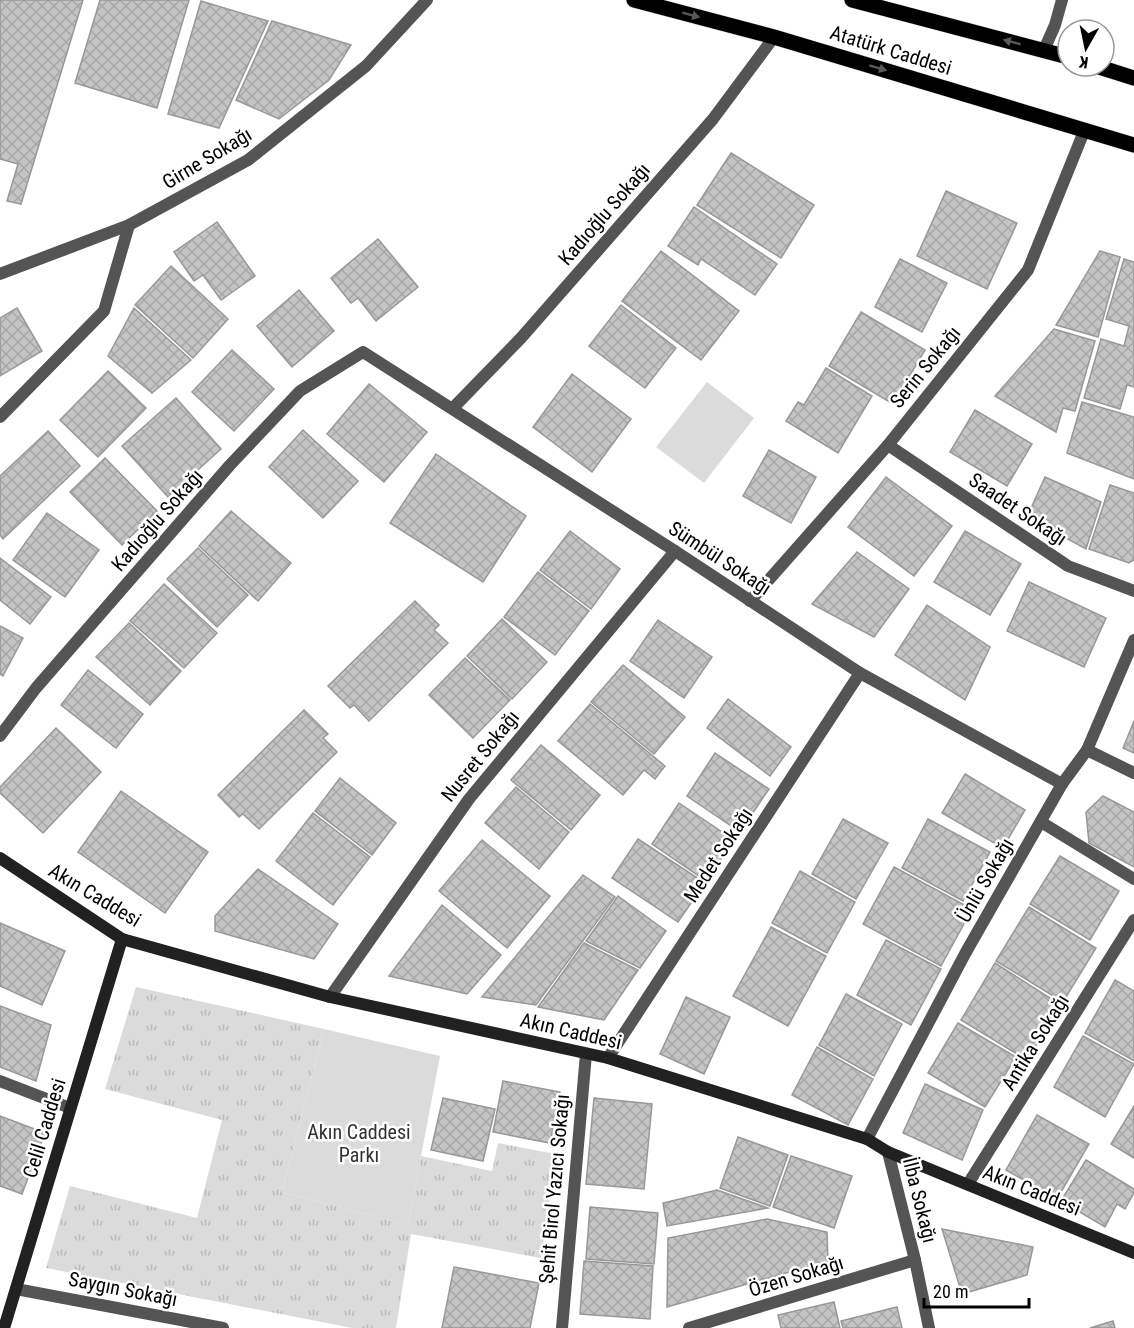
<svg xmlns="http://www.w3.org/2000/svg" width="1134" height="1328" font-family="'Roboto Condensed',sans-serif">
  <style>
    .grass { fill: url(#grass-tufts) }
    .park { fill: #dbdbdb }
    .building { fill: url(#building-cross-hatch); stroke: #989898; stroke-width: 1.5 }
    .lines { fill: none; stroke-linecap: round; stroke-linejoin: round }
    .primary-casing { stroke: #dbdbdb; stroke-width: 16 }
    .street { stroke: #545454; stroke-width: 12 }
    .secondary { stroke: #212121; stroke-width: 12 }
    .primary { stroke: #000; stroke-width: 15 }
    .oneway { fill: #595959 }
    .labels { text-anchor: middle; dominant-baseline: central; stroke-width: 5; stroke-linejoin: round; paint-order: stroke }
    .street-label { font-size: 20px; fill: #000; stroke: #fff }
    .park-label { font-size: 20px; fill: #323232; stroke: #fff }
  </style>
  <defs>
    <pattern id="grass-tufts" width="24" height="20" patternUnits="userSpaceOnUse" patternTransform="scale(1.5)"><rect width="24" height="20" fill="#dbdbdb"/><path d="M3 7l-1-3M5 7V3M7 7l1-3M15 17l-1-3M17 17v-4M19 17l1-3" fill="none" stroke="#bababa"/></pattern>
    <pattern id="building-cross-hatch" width="8" height="8" patternUnits="userSpaceOnUse" patternTransform="scale(1.5)"><rect width="8" height="8" fill="#c4c4c4"/><path d="M0 0l8 8M0 8l8-8" fill="none" stroke="#a7a7a7"/></pattern>
  </defs>
  <rect width="100%" height="100%" fill="#fff"/>
  <path class="grass" d="M136 987 324 1029 282 1192 408 1225 421 1156 492 1171 498 1143 556 1154 541 1258 411 1234 396 1328H352L46 1268 70 1186 197 1218 222 1120 105 1089Z"/>
  <g class="park">
    <path d="M707 382 754 418 704 483 656 447Z"/>
    <path d="M324 1029 440 1056 408 1225 282 1192Z"/>
  </g>
  <g class="building">
    <path d="M0 0H83L21 204 7 201 18 164 0 159Z"/>
    <path d="M100 0H189L157 108 75 83Z"/>
    <path d="M201 1 268 21 219 128 168 114Z"/>
    <path d="M272 21 351 45 329 80 279 119 236 100Z"/>
    <path d="M731 153 814 205 781 258 697 205Z"/>
    <path d="M946 191 1017 223 987 289 917 256Z"/>
    <path d="M694 207 777 264 755 295 701 259 698 265 668 246Z"/>
    <path d="M217 222 255 276 221 300 203 275 194 281 174 252Z"/>
    <path d="M378 239 418 287 376 321 358 298 351 303 331 278Z"/>
    <path d="M661 251 739 311 701 360 622 301Z"/>
    <path d="M1100 251 1120 257 1098 337 1056 325Z"/>
    <path d="M900 259 947 283 922 332 875 307Z"/>
    <path d="M1124 259 1134 262V387L1127 385 1120 409 1084 398 1101 339 1124 346 1129 326 1106 319Z"/>
    <path d="M171 266 228 319 193 358 135 305Z"/>
    <path d="M299 290 334 331 292 367 257 326Z"/>
    <path d="M621 305 676 348 645 388 589 346Z"/>
    <path d="M17 308 42 351 0 376V318Z"/>
    <path d="M134 308 191 360 152 393 108 356Z"/>
    <path d="M861 312 925 350 893 404 829 366Z"/>
    <path d="M1054 329 1095 341 1075 411 1063 408 1056 432 995 396Z"/>
    <path d="M232 350 274 389 234 431 192 392Z"/>
    <path d="M826 368 872 396 838 453 786 421 798 402 804 405Z"/>
    <path d="M108 371 146 408 98 457 60 420Z"/>
    <path d="M572 374 631 419 592 472 533 427Z"/>
    <path d="M369 384 427 432 384 482 327 434Z"/>
    <path d="M176 398 221 449 168 497 122 446Z"/>
    <path d="M1082 402 1134 417V479L1067 453Z"/>
    <path d="M975 410 1032 444 1007 486 950 452Z"/>
    <path d="M303 430 358 481 323 518 269 467Z"/>
    <path d="M48 431 80 466 3 539 0 535V476Z"/>
    <path d="M769 450 816 477 791 523 743 496Z"/>
    <path d="M436 454 526 516 483 582 390 523Z"/>
    <path d="M105 458 157 511 122 545 70 492Z"/>
    <path d="M886 477 952 526 914 576 848 527Z"/>
    <path d="M1045 477 1101 502 1086 549 1027 517Z"/>
    <path d="M1110 485 1134 493V560L1129 563 1089 549Z"/>
    <path d="M231 511 291 563 258 601 199 546Z"/>
    <path d="M47 513 99 550 65 597 13 560Z"/>
    <path d="M570 531 620 569 591 609 540 570Z"/>
    <path d="M965 531 1021 564 990 615 934 582Z"/>
    <path d="M198 548 248 595 217 627 167 579Z"/>
    <path d="M857 552 909 589 874 637 812 604Z"/>
    <path d="M0 558 51 597 30 624 0 600Z"/>
    <path d="M538 572 589 611 555 655 504 617Z"/>
    <path d="M1029 582 1106 618 1084 667 1007 631Z"/>
    <path d="M164 584 217 633 184 668 130 621Z"/>
    <path d="M415 601 439 625 434 630 448 643 369 721 354 705 350 708 328 686Z"/>
    <path d="M927 605 990 647 965 700 895 655Z"/>
    <path d="M502 619 547 662 512 699 467 656Z"/>
    <path d="M658 620 712 657 684 698 630 661Z"/>
    <path d="M129 623 181 671 150 705 96 657Z"/>
    <path d="M0 626 23 638 3 676 0 674Z"/>
    <path d="M465 658 510 700 473 738 429 695Z"/>
    <path d="M623 665 685 717 654 754 591 702Z"/>
    <path d="M88 670 143 714 116 748 61 705Z"/>
    <path d="M728 699 791 747 770 776 707 728Z"/>
    <path d="M590 704 665 766 655 779 644 770 623 795 558 741Z"/>
    <path d="M304 710 328 734 323 738 337 752 259 829 243 814 239 817 218 795Z"/>
    <path d="M1134 721V753L1123 748Z"/>
    <path d="M56 728 101 772 43 833 0 793V787Z"/>
    <path d="M541 745 600 795 571 830 511 780Z"/>
    <path d="M715 753 769 789 740 832 687 796Z"/>
    <path d="M965 774 1025 810 1003 848 942 813Z"/>
    <path d="M340 778 396 823 372 855 315 811Z"/>
    <path d="M516 787 569 832 539 869 485 823Z"/>
    <path d="M121 791 208 852 165 913 78 852Z"/>
    <path d="M1103 796 1134 812V867L1089 843 1086 812Z"/>
    <path d="M679 803 734 840 706 881 652 844Z"/>
    <path d="M313 813 370 857 333 905 276 861Z"/>
    <path d="M843 819 888 843 856 899 812 874Z"/>
    <path d="M928 819 990 852 963 901 902 868Z"/>
    <path d="M638 839 705 883 678 922 612 878Z"/>
    <path d="M482 840 550 896 507 948 439 891Z"/>
    <path d="M1060 856 1119 891 1090 940 1030 904Z"/>
    <path d="M894 867 972 909 941 966 863 924Z"/>
    <path d="M258 869 338 924 314 959 215 931V916Z"/>
    <path d="M800 871 855 902 827 953 772 923Z"/>
    <path d="M583 875 615 897 536 1005 482 997Z"/>
    <path d="M618 896 666 931 640 968 586 941Z"/>
    <path d="M442 905 501 955 467 994 389 976Z"/>
    <path d="M1029 907 1096 948 1063 1002 996 961Z"/>
    <path d="M0 923 65 951 42 1005 0 986Z"/>
    <path d="M771 927 826 956 788 1026 733 996Z"/>
    <path d="M886 940 941 969 911 1025 857 995Z"/>
    <path d="M584 943 638 970 604 1020 538 1007Z"/>
    <path d="M995 963 1061 1005 1027 1060 961 1020Z"/>
    <path d="M1115 980 1134 991V1061L1085 1033Z"/>
    <path d="M846 994 902 1024 874 1076 819 1045Z"/>
    <path d="M686 997 730 1017 704 1074 660 1054Z"/>
    <path d="M0 1006 51 1025 36 1081 0 1067Z"/>
    <path d="M958 1023 1016 1057 985 1107 928 1073Z"/>
    <path d="M1083 1036 1134 1064 1105 1117 1054 1087Z"/>
    <path d="M817 1047 873 1079 848 1125 792 1095Z"/>
    <path d="M503 1081 560 1092 550 1143 493 1132Z"/>
    <path d="M925 1084 983 1110 962 1160 903 1133Z"/>
    <path d="M443 1098 495 1109 483 1161 431 1150Z"/>
    <path d="M594 1098 652 1104 644 1189 586 1184Z"/>
    <path d="M1134 1106V1158L1111 1144Z"/>
    <path d="M1037 1115 1089 1144 1057 1199 1006 1170Z"/>
    <path d="M0 1116 45 1133 22 1194 0 1186Z"/>
    <path d="M738 1137 788 1155 770 1206 720 1188Z"/>
    <path d="M791 1156 852 1176 834 1228 773 1207Z"/>
    <path d="M1086 1160 1134 1189V1193L1125 1209 1117 1204 1105 1227 1061 1201Z"/>
    <path d="M717 1190 768 1208 667 1226 663 1203Z"/>
    <path d="M590 1207 658 1213 654 1264 586 1259Z"/>
    <path d="M767 1219 827 1232 828 1261 667 1307 668 1238Z"/>
    <path d="M942 1229 1033 1247 1027 1275 962 1294Z"/>
    <path d="M584 1261 653 1266 650 1319 580 1314Z"/>
    <path d="M454 1267 539 1283 530 1328H442Z"/>
    <path d="M834 1302 840 1328H781L778 1315Z"/>
    <path d="M897 1307 902 1328H843L841 1321Z"/>
    <path d="M1113 1321 1115 1328H1090Z"/>
  </g>
  <g class="lines">
    <g class="primary-casing">
      <g id="primary">
        <path d="M634 0 774 37 1134 145"/>
        <path d="M852 0 1068 57"/>
        <path d="M1096 66 1134 78"/>
      </g>
    </g>
    <g class="street">
      <path d="M1044 50 1055 25 1062 0"/>
      <path d="M0 274 129 225 248 160 366 66 427 0"/>
      <path d="M453 408 521 338 713 119 774 37"/>
      <path d="M0 417 104 311 129 225"/>
      <path d="M888 445 1068 566 1134 591"/>
      <path d="M750 601 888 445 1028 270 1085 129"/>
      <path d="M0 736 36 688 230 465 300 391 363 352 675 551 860 673 1062 784"/>
      <path d="M1087 750 1134 773"/>
      <path d="M1041 822 1134 879"/>
      <path d="M330 997 469 799 675 551"/>
      <path d="M608 1058 860 673"/>
      <path d="M0 1081 70 1108"/>
      <path d="M867 1139 966 952 1062 784 1087 750 1134 640"/>
      <path d="M888 1152 915 1260 929 1328"/>
      <path d="M968 1184 1134 920"/>
      <path d="M16 1289 223 1328"/>
      <path d="M562 1328 586 1054"/>
      <path d="M689 1328 915 1260"/>
    </g>
    <g class="secondary">
      <path d="M0 858 122 939 330 997 608 1058 867 1139 888 1152 1134 1253"/>
      <path d="M4 1328 122 939"/>
    </g>
    <use href="#primary" class="primary"/>
  </g>
  <defs><path id="oneway-solid" d="M-6-.8H1V-3.2L6.5 0L1 3.2V.8H-6Z" transform="scale(1.5)"/></defs>
  <g class="oneway">
    <use href="#oneway-solid" transform="translate(691 15) rotate(15)"/>
    <use href="#oneway-solid" transform="translate(1012 42) rotate(-165)"/>
    <use href="#oneway-solid" transform="translate(878 68) rotate(17)"/>
  </g>
  <g class="labels">
    <g class="street-label">
      <text transform="translate(891 50) rotate(17)">Atatürk Caddesi</text>
      <text transform="translate(207 158) rotate(-31)">Girne Sokağı</text>
      <text transform="translate(604 214) rotate(-49)">Kadıoğlu Sokağı</text>
      <text transform="translate(925 367) rotate(-51)">Serin Sokağı</text>
      <text transform="translate(1018 509) rotate(34)">Saadet Sokağı</text>
      <text transform="translate(157 520) rotate(-49)">Kadıoğlu Sokağı</text>
      <text transform="translate(720 558) rotate(33)">Sümbül Sokağı</text>
      <text transform="translate(480 756) rotate(-51)">Nusret Sokağı</text>
      <text transform="translate(718 855) rotate(-57)">Medet Sokağı</text>
      <text transform="translate(985 880) rotate(-60)">Ünlü Sokağı</text>
      <text transform="translate(95 895) rotate(31)">Akın Caddesi</text>
      <text transform="translate(571 1031) rotate(13)">Akın Caddesi</text>
      <text transform="translate(1035 1042) rotate(-58)">Antika Sokağı</text>
      <text transform="translate(44 1128) rotate(-73)">Celil Caddesi</text>
      <text transform="translate(554 1189) rotate(-85)">Şehit Birol Yazıcı Sokağı</text>
      <text transform="translate(1032 1190) rotate(22)">Akın Caddesi</text>
      <text transform="translate(920 1200) rotate(76)">İlba Sokağı</text>
      <text transform="translate(796 1276) rotate(-17)">Özen Sokağı</text>
      <text transform="translate(123 1289) rotate(11)">Saygın Sokağı</text>
    </g>
    <g class="park-label">
      <text x="359" y="1132">Akın Caddesi<tspan x="359" dy="23">Parkı</tspan></text>
    </g>
  </g>
  <g transform="translate(1086 48) rotate(189)"><circle r="28" fill="#ffffff" stroke="#999999" stroke-width="1.5"/>
  <path d="M0-4.5L10 22L0 15L-10 22Z" fill="#000000"/>
  <text y="-9" font-size="16" font-weight="bold" text-anchor="middle" fill="#000000">K</text>
  </g>
  <path d="M924 1298v9h105v-9" fill="none" stroke="#000000" stroke-width="3"/>
  <text x="933" y="1298" font-size="18" fill="#000000" stroke="#ffffff" stroke-width="4.5" paint-order="stroke">20 m</text>
</svg>
